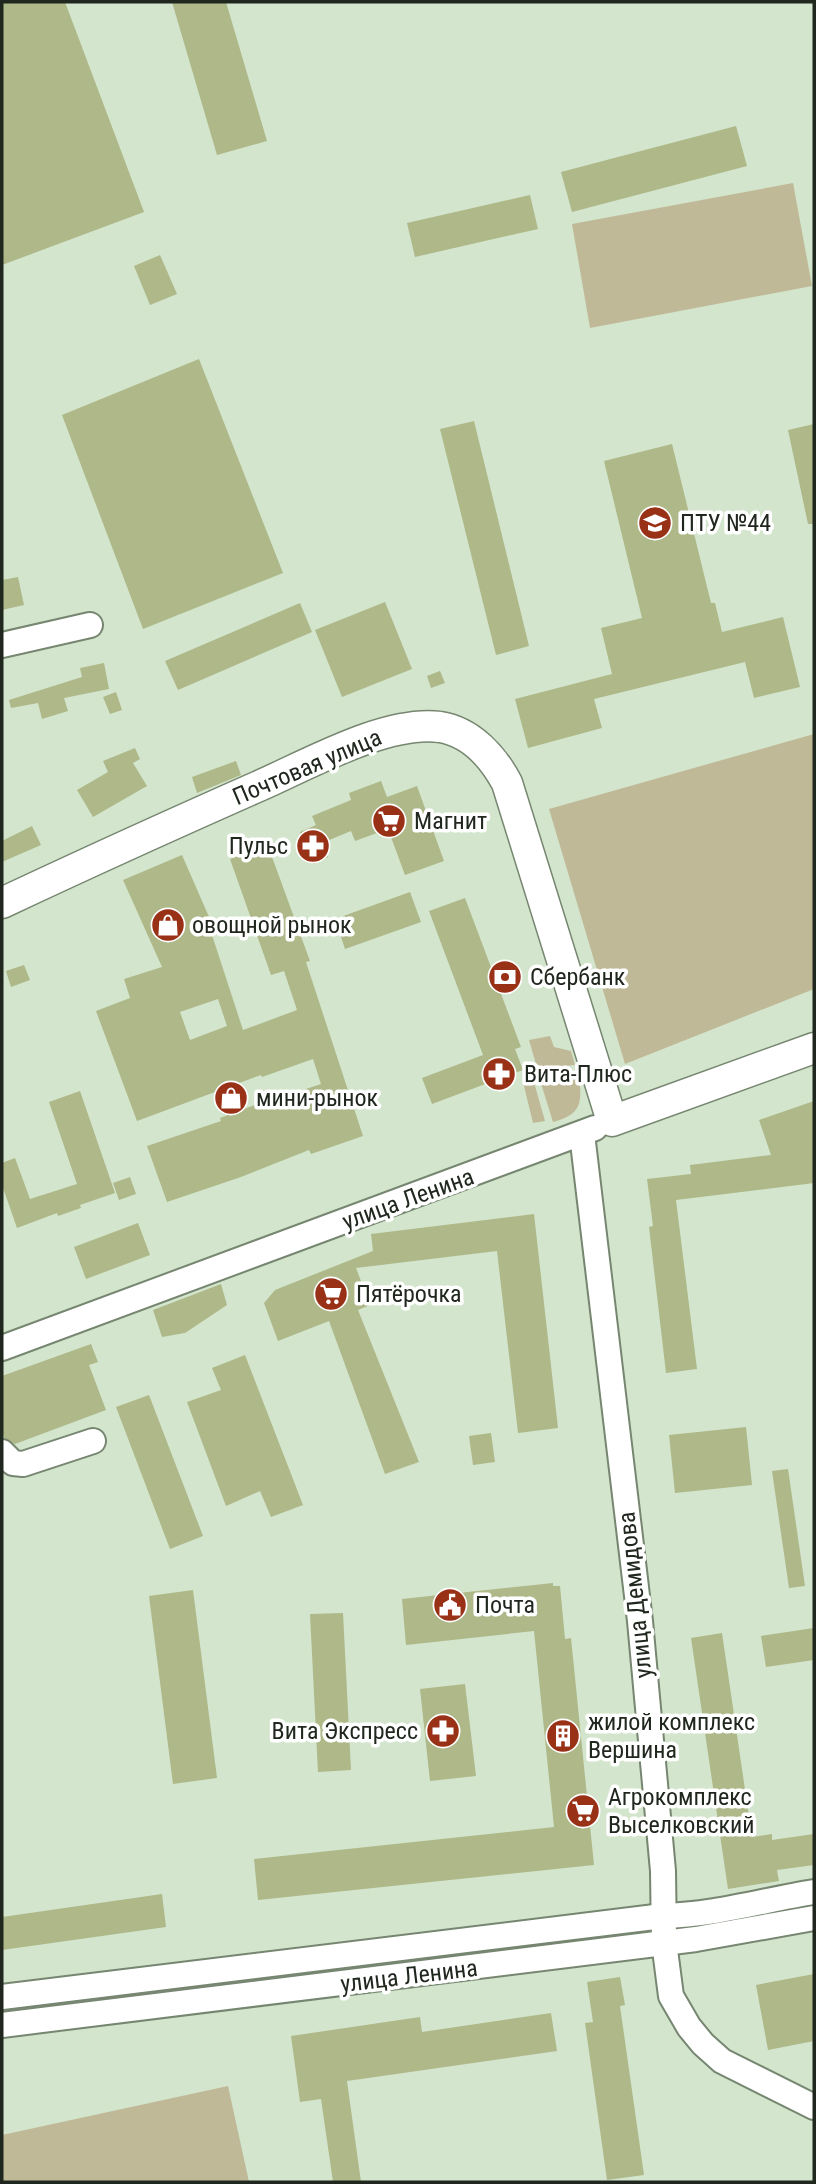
<svg xmlns="http://www.w3.org/2000/svg" width="816" height="2184" font-family="'Roboto Condensed',sans-serif">
  <style>
    .green { fill: #c0b998 }
    .building { fill: #aeb889; fill-rule: evenodd }
    .lines { fill: none; stroke-linecap: round; stroke-linejoin: round }
    .minor-casing { stroke: #768670; stroke-width: 28 }
    .major-casing { stroke: #768670; stroke-width: 33 }
    .minor { stroke: #fff; stroke-width: 24 }
    .major { stroke: #fff; stroke-width: 30 }
    .labels { text-anchor: middle; dominant-baseline: central; stroke-width: 7; stroke-linejoin: round; paint-order: stroke }
    .poi-label { font-size: 24px; fill: #20271e; stroke: #fff; text-anchor: start }
    .street-label { font-size: 24px; fill: #20271e; stroke: #fff }
  </style>
  <rect width="100%" height="100%" fill="#d3e5cc"/>
  <g class="green">
    <path d="M793 183 812 286 590 328 572 224Z"/>
    <path d="M814 734V989L625 1064 549 809Z"/>
    <path d="M550 1036 554 1047 571 1051 575 1065 544 1068 536 1064 529 1040Z"/>
    <path d="M568 1073 569 1079H579C583 1105 579 1115 553 1122L539 1077Z"/>
    <path d="M533 1079 545 1121 533 1123 523 1082Z"/>
    <path d="M633 1930 631 1937 2 2013V2005Z"/>
    <path d="M228 2086 249 2182H2V2135Z"/>
  </g>
  <g class="building">
    <path d="M2 2H65L144 212 2 265Z"/>
    <path d="M172 2H226L267 141 217 155Z"/>
    <path d="M736 126 747 166 572 212 561 172Z"/>
    <path d="M530 195 538 229 415 257 407 223Z"/>
    <path d="M160 255 177 294 150 305 134 266Z"/>
    <path d="M199 359 283 573 143 629 62 415Z"/>
    <path d="M474 421 529 646 496 655 440 429Z"/>
    <path d="M814 424V524H808L788 430Z"/>
    <path d="M672 444 711 603H715L722 632 783 617 800 687 754 698 745 662 594 699 602 728 528 748 515 699 612 674 601 628 642 618 604 461Z"/>
    <path d="M18 577 24 605 2 610V580Z"/>
    <path d="M385 602 412 669 342 697 315 630Z"/>
    <path d="M300 603 312 632 178 690 165 661Z"/>
    <path d="M104 663 109 689 64 698 68 711 42 719 38 703 11 708 9 700 82 677 80 668Z"/>
    <path d="M440 671 445 683 431 688 427 676Z"/>
    <path d="M116 692 122 710 110 714 103 697Z"/>
    <path d="M135 748 140 759 133 763 147 786 93 817 77 790 108 772 103 761Z"/>
    <path d="M236 761 241 775 197 793 192 777Z"/>
    <path d="M381 781 387 797 417 786 444 861 405 875 388 829 355 841 351 831 322 843 328 857 313 864 300 832 316 825 312 816 351 800 349 793Z"/>
    <path d="M32 826 41 845 2 862V841Z"/>
    <path d="M268 846 310 961 306 962 363 1136 311 1154 309 1150 241 1177 167 1202 147 1146 221 1121 220 1118 284 1094 285 1096 321 1084 313 1059 262 1077 261 1075 137 1121 96 1011 130 998 124 979 162 967 123 880 182 855 216 933 212 935 243 1030 297 1010 284 971 271 975 230 859ZM218 999 227 1026 190 1040 180 1012Z"/>
    <path d="M410 892 421 922 345 949 335 919Z"/>
    <path d="M465 898 521 1047 515 1049 523 1070 432 1104 422 1078 483 1055 429 911Z"/>
    <path d="M24 965 30 980 11 987 6 971Z"/>
    <path d="M80 1091 115 1193 80 1205 81 1208 58 1216 57 1213 17 1228 2 1185V1163L15 1158 30 1199 77 1184 49 1102Z"/>
    <path d="M814 1101V1183L676 1200 697 1369 666 1373 649 1227 653 1226 647 1179 691 1174 690 1165 771 1155 759 1120Z"/>
    <path d="M130 1177 136 1194 119 1200 113 1183Z"/>
    <path d="M534 1214 558 1428 518 1433 497 1251 356 1268 370 1305 358 1310 419 1462 385 1474 329 1321 278 1341 264 1303 275 1290 373 1251 371 1234Z"/>
    <path d="M138 1223 150 1255 86 1279 74 1247Z"/>
    <path d="M221 1284 227 1305 185 1333 162 1337 153 1310Z"/>
    <path d="M91 1344 98 1362 89 1365 106 1410 15 1444 4 1438 2 1430V1376Z"/>
    <path d="M245 1355 303 1505 271 1517 260 1491 226 1506 187 1402 221 1390 212 1368Z"/>
    <path d="M149 1395 203 1536 170 1549 116 1407Z"/>
    <path d="M746 1427 752 1485 675 1493 669 1435Z"/>
    <path d="M491 1433 495 1462 473 1465 469 1436Z"/>
    <path d="M788 1469 805 1586 789 1588 772 1471Z"/>
    <path d="M553 1583V1586H560L565 1639 571 1638 594 1865 258 1900 254 1859 554 1827 534 1631 406 1645 402 1599Z"/>
    <path d="M193 1590 217 1778 173 1784 149 1596Z"/>
    <path d="M343 1613 351 1770 318 1772 310 1614Z"/>
    <path d="M814 1628V1660L766 1667 761 1636Z"/>
    <path d="M722 1633 752 1837 772 1834V1840L814 1834V1865L777 1870 779 1881 728 1889 691 1638Z"/>
    <path d="M465 1684 476 1776 430 1781 420 1689Z"/>
    <path d="M162 1894 166 1927 2 1950V1917Z"/>
    <path d="M814 1974V2041L768 2050 756 1985Z"/>
    <path d="M620 1977 625 2005 620 2006 644 2175 607 2180 585 2023 593 2022 587 1982Z"/>
    <path d="M551 2013 557 2051 347 2081 361 2182H333L321 2099 300 2102 291 2036 420 2017 422 2032Z"/>
  </g>
  <g class="lines">
    <g class="minor-casing">
      <g id="minor">
        <path d="M2 645 90 625"/>
        <path d="M582 1134 640 1621 663 1871 664 1942 671 1996 689 2027 703 2044 722 2061 814 2107"/>
        <path d="M2 1348 595 1128"/>
        <path d="M2 1452 13 1463 23 1464 93 1441"/>
        <path d="M2 1997 663 1916C714 1915 764 1900 814 1892"/>
        <path d="M2 2025 696 1939 814 1918"/>
      </g>
    </g>
    <g class="major-casing">
      <path id="major" d="M2 903C87 863 173 824 259 786 309 764 386 720 440 727 471 732 493 757 507 783L612 1121 814 1048"/>
    </g>
    <use href="#minor" class="minor"/>
    <use href="#major" class="major"/>
  </g>
  <defs>
    <g id="university-disc" transform="scale(1.75)"><circle r="9.5" fill="#993116" stroke="#fff"/><path d="M0-5L7-2L0 1L-7-2ZM-4 1L0 2.5L4 1V4Q0 6-4 4Z" fill="#fff"/></g>
    <g id="supermarket-disc" transform="scale(1.75)"><circle r="9.5" fill="#993116" stroke="#fff"/><path d="M-6-5.5h2.5l.6 2H6L4.5 2H-2.5L-4.4-4H-6ZM-1.5 3.2a1.3 1.3 0 1 0 .1 0ZM3 3.2a1.3 1.3 0 1 0 .1 0Z" fill="#fff"/></g>
    <g id="pharmacy-disc" transform="scale(1.75)"><circle r="9.5" fill="#993116" stroke="#fff"/><path d="M-2-6h4v4h4v4h-4v4h-4v-4h-4v-4h4Z" fill="#fff"/></g>
    <g id="shop-disc" transform="scale(1.75)"><circle r="9.5" fill="#993116" stroke="#fff"/><path d="M-5-2.5h2.3a2.7 3.5 0 0 1 5.4 0H5L5.5 6h-11ZM-1.5-2.5h3a1.5 2.3 0 0 0-3 0Z" fill="#fff"/></g>
    <g id="bank-disc" transform="scale(1.75)"><circle r="9.5" fill="#993116" stroke="#fff"/><path d="M-6-4H6V4H-6ZM0-2.3a2.3 2.3 0 1 0 0 4.6a2.3 2.3 0 1 0 0-4.6Z" fill="#fff"/></g>
    <g id="civic-disc" transform="scale(1.75)"><circle r="9.5" fill="#993116" stroke="#fff"/><path d="M-.6-6.5H3V-4.5H.6V-3L4-1V1h2V6H-6V1h2V-1L-.6-3ZM-1.2 2.5V6h2.4V2.5Z" fill="#fff"/></g>
    <g id="building-disc" transform="scale(1.75)"><circle r="9.5" fill="#993116" stroke="#fff"/><path d="M-4-6H4V6H1V3H-1V6H-4ZM-2.5-4.3h1.7v1.8h-1.7ZM.8-4.3h1.7v1.8H.8ZM-2.5-1h1.7V.8h-1.7ZM.8-1h1.7V.8H.8Z" fill="#fff"/></g>
  </defs>
  <g fill-rule="evenodd">
    <use href="#university-disc" x="655" y="523"/>
    <use href="#supermarket-disc" x="389" y="821"/>
    <use href="#pharmacy-disc" x="313" y="846"/>
    <use href="#shop-disc" x="168" y="925"/>
    <use href="#bank-disc" x="505" y="977"/>
    <use href="#pharmacy-disc" x="499" y="1074"/>
    <use href="#shop-disc" x="231" y="1098"/>
    <use href="#supermarket-disc" x="331" y="1294"/>
    <use href="#civic-disc" x="450" y="1605"/>
    <use href="#pharmacy-disc" x="443" y="1731"/>
    <use href="#building-disc" x="563" y="1736"/>
    <use href="#supermarket-disc" x="583" y="1811"/>
  </g>
  <g class="labels">
    <g class="poi-label">
      <text x="680" y="523">ПТУ №44</text>
      <text x="414" y="821">Магнит</text>
      <text x="288" y="846" text-anchor="end">Пульс</text>
      <text x="192" y="925">овощной рынок</text>
      <text x="530" y="977">Сбербанк</text>
      <text x="524" y="1074">Вита-Плюс</text>
      <text x="256" y="1098">мини-рынок</text>
      <text x="356" y="1294">Пятёрочка</text>
      <text x="475" y="1605">Почта</text>
      <text x="588" y="1722">жилой комплекс<tspan x="588" dy="28">Вершина</tspan></text>
      <text x="418" y="1731" text-anchor="end">Вита Экспресс</text>
      <text x="608" y="1797">Агрокомплекс<tspan x="608" dy="28">Выселковский</tspan></text>
    </g>
    <g class="street-label">
      <text transform="translate(307 767) rotate(-23)">Почтовая улица</text>
      <text transform="translate(408 1199) rotate(-20)">улица Ленина</text>
      <text transform="translate(635 1595) rotate(-96)">улица Демидова</text>
      <text transform="translate(409 1976) rotate(-7)">улица Ленина</text>
    </g>
  </g>
  <rect width="816" height="2184" fill="none" stroke="#20271e" stroke-width="7"/>
</svg>
